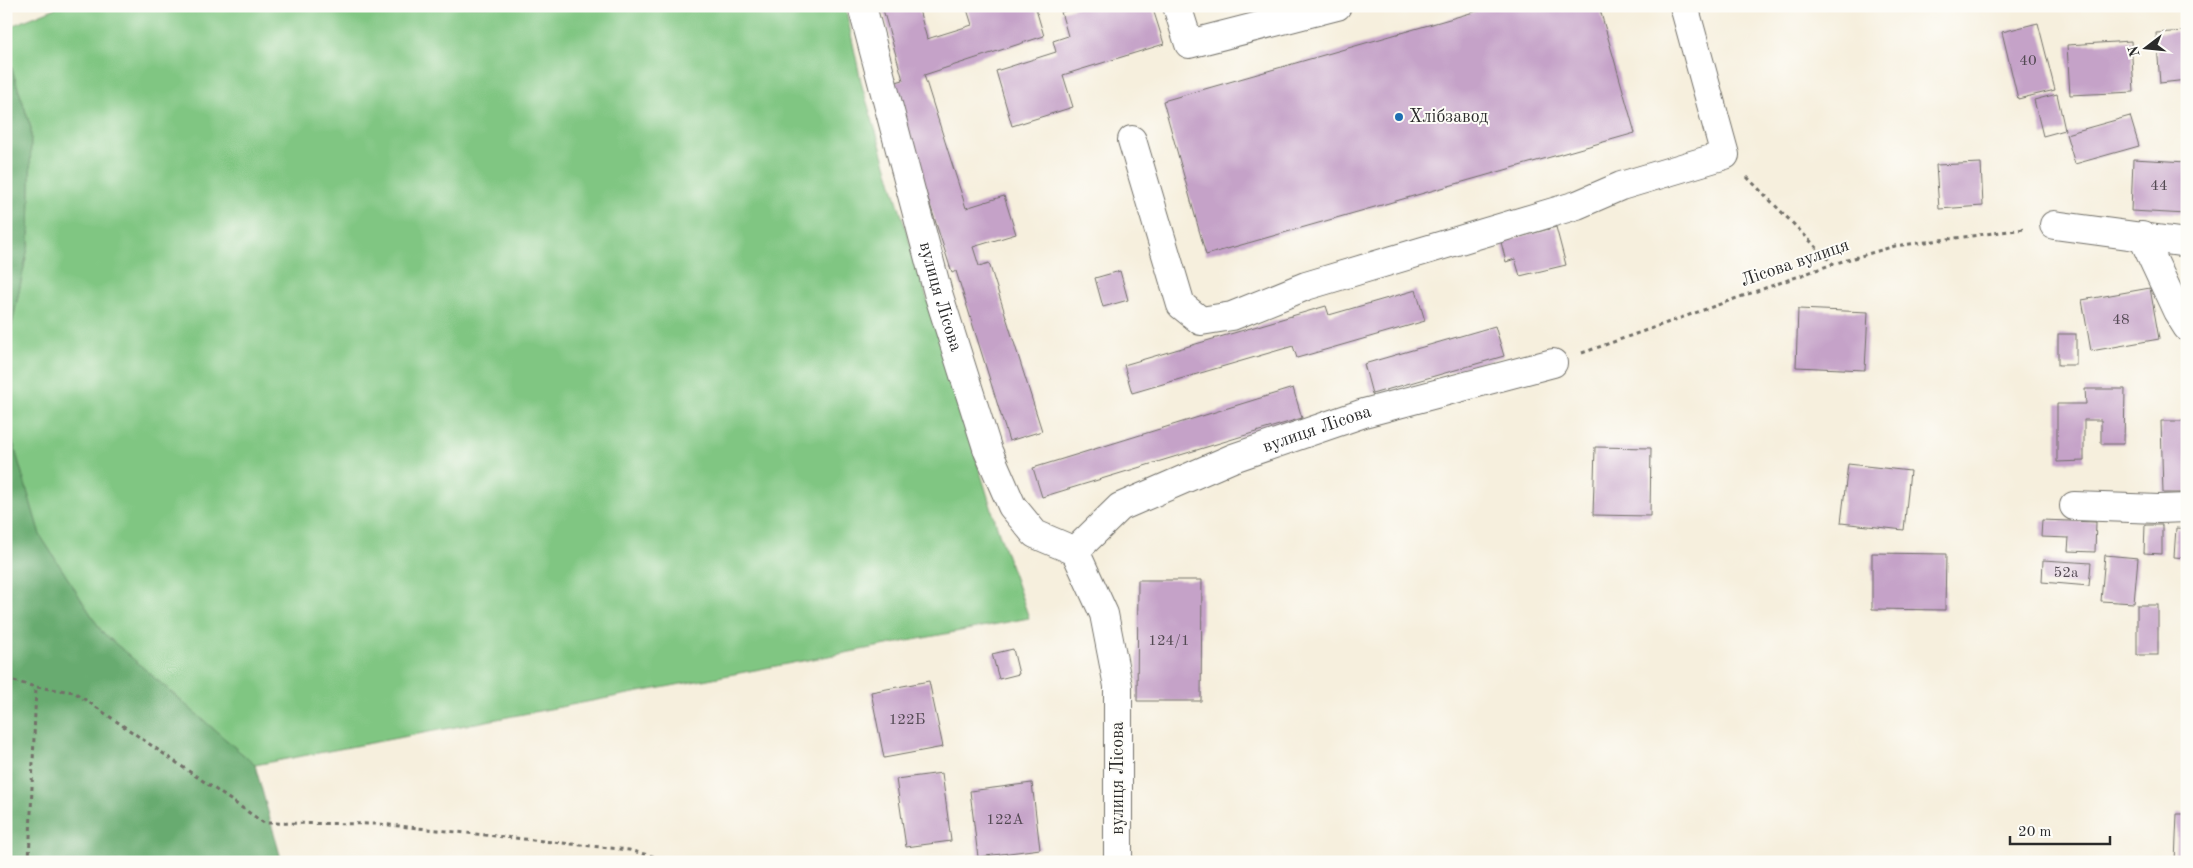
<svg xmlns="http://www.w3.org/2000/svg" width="2193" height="868" font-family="'Old Standard TT',serif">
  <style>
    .green { fill: #80c682; stroke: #567856 }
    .forest { fill: #68ab70; stroke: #4a6b4e }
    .building { fill: #c5a2c8 }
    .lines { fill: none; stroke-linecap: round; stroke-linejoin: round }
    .minor-casing { stroke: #727069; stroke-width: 30 }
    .path { stroke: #727069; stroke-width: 3; stroke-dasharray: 4 4; stroke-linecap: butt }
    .minor { stroke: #fff; stroke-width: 28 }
    .poi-dot { fill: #1f6fb2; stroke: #fdfcf7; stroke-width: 2 }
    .labels { text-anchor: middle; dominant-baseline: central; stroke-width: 4; stroke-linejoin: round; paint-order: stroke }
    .number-label { font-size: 15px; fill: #524952 }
    .poi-label { font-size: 18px; fill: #2b2b2b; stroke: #fdfcf7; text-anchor: start }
    .street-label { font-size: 18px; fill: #2b2b2b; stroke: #fdfcf7 }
  </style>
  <rect width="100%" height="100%" fill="#fdfcf7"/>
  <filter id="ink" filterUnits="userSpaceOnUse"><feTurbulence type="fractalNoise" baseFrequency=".02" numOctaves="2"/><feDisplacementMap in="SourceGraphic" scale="10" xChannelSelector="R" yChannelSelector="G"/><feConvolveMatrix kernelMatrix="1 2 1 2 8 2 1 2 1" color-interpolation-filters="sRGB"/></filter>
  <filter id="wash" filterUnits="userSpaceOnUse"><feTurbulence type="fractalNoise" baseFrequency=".0096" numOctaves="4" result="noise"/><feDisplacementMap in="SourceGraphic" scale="20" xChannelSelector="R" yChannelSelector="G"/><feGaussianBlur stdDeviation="1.12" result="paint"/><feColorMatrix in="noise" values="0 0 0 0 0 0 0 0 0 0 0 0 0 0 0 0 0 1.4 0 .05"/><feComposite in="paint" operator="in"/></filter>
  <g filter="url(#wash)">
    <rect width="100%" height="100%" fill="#f6efdd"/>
    <path class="green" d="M56 6H845L862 86 999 533 1029 618 255 765 102 632 40 535 6 419 8 344 29 243 31 128 6 51V28L56 8Z"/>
    <path class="forest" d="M6 51 31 128 29 243 8 344 6 419 40 535 102 632 255 765 282 862H6Z"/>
    <g id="blocks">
      <g class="building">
        <path d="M882 6H918L927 39 972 25 966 6H1035L1044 36 924 75 966 208 1004 196 1016 234 973 247 979 266 989 263 1042 431 1009 441 956 271 952 273 916 161 889 84 903 80Z"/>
        <path d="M1080 6H1152L1164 44 1063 75 1073 107 1012 126 996 71 1056 52 1053 41 1068 36 1061 12Z"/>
        <path d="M1495 6H1599L1635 133 1206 255 1163 101Z"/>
        <path d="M2038 23 2055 90 2018 99 2002 32Z"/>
        <path d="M2187 31V80L2160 83 2156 33Z"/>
        <path d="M2131 41 2134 92 2070 95 2067 45Z"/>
        <path d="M2057 94 2065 130 2043 136 2034 100Z"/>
        <path d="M2130 116 2139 146 2075 164 2066 134Z"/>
        <path d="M2133 159 2187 162V214L2131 211Z"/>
        <path d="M1981 163 1983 206 1939 209 1936 165Z"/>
        <path d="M1556 227 1566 265 1520 276 1515 259 1506 262 1501 242Z"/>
        <path d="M1120 271 1128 300 1103 307 1095 278Z"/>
        <path d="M2150 288 2159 339 2091 351 2082 300Z"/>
        <path d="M1416 290 1425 321 1297 358 1293 346 1132 393 1124 365 1326 306 1329 315Z"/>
        <path d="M1798 309 1868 312 1865 370 1796 367Z"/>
        <path d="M1495 326 1504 356 1372 394 1364 364Z"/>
        <rect x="2058" y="334" width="18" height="31"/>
        <path d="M1293 388 1302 418 1042 497 1033 468Z"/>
        <path d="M2085 389H2125L2124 444H2101V420H2084V461L2057 462V404H2086Z"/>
        <path d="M2161 421H2187V493H2163Z"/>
        <path d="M1595 447 1651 448 1650 516 1593 515Z"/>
        <path d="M1848 464 1910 471 1904 530 1841 523Z"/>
        <path d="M2042 520 2096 522 2095 552 2068 551 2069 538 2041 537Z"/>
        <path d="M2145 525H2162V554L2144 553Z"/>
        <path d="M2176 528 2187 529V558L2174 557Z"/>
        <path d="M1872 553 1946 554 1945 610 1872 609Z"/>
        <path d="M2105 555 2138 558 2134 603 2101 601Z"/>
        <path d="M2043 560 2091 563 2089 586 2042 582Z"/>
        <path d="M1138 580H1202L1201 701H1137Z"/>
        <rect x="2137" y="605" width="21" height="50"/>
        <path d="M1013 649 1019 674 999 679 992 654Z"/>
        <path d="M929 681 943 747 884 758 871 692Z"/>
        <path d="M942 773 951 841 906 847 896 779Z"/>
        <path d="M1032 783 1040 849 978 857 970 791Z"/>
        <path d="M2177 814H2187V862H2175Z"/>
      </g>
    </g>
  </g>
  <g filter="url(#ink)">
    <use href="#blocks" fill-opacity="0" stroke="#727069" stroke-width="1"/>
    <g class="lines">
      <g class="minor-casing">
        <g id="minor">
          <path id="s1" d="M862 6 938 293 988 451 1012 506 1035 534 1075 551 1104 614 1118 686V862"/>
          <path d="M1177 6 1189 44 1337 6"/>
          <path d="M1132 140 1181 305 1201 321 1232 316 1306 286 1577 205 1621 186 1725 155 1684 6"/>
          <path d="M2054 225 2187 243"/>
          <path d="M2142 236 2177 311 2187 327"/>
          <path d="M2074 506 2159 509 2187 508"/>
          <path id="s2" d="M1075 551 1120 507 1233 458 1364 413 1553 363"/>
        </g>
      </g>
      <g class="path">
        <path d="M1747 177 1833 264"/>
        <path d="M1582 353 1833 264 1895 246 2024 229"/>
        <path d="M6 679 36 687 74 692 264 823 380 824 629 850 674 862"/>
        <path d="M29 862 36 687"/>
      </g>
      <use href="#minor" class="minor"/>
    </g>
  </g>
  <circle class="poi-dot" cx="1399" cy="117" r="5"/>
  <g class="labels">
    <g class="number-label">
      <text x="2028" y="61">40</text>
      <text x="2159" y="186">44</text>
      <text x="2121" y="320">48</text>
      <text x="2066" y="573">52а</text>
      <text x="1169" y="641">124/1</text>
      <text x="907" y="720">122Б</text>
      <text x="1005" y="820">122А</text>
    </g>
    <g class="poi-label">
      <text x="1409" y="117">Хлібзавод</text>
    </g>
    <g class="street-label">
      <text transform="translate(1795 263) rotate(-19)">Лісова вулиця</text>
      <text stroke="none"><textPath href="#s1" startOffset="301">вулиця Лісова</textPath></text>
      <text stroke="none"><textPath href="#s2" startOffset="275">вулиця Лісова</textPath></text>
      <text transform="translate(1118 778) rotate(-90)">вулиця Лісова</text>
    </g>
  </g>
  <rect width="2193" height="868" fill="none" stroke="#fdfcf7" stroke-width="25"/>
  <g transform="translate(2146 48) rotate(254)" stroke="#fdfcf7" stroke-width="4" paint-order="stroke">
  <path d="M0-4L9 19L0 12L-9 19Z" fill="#2b2b2b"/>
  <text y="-8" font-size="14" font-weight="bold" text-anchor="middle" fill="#2b2b2b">N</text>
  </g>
  <path d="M2010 836v8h100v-8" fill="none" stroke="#2b2b2b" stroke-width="2.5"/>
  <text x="2018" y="836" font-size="15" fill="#2b2b2b" stroke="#fdfcf7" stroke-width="4" paint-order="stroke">20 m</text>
</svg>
